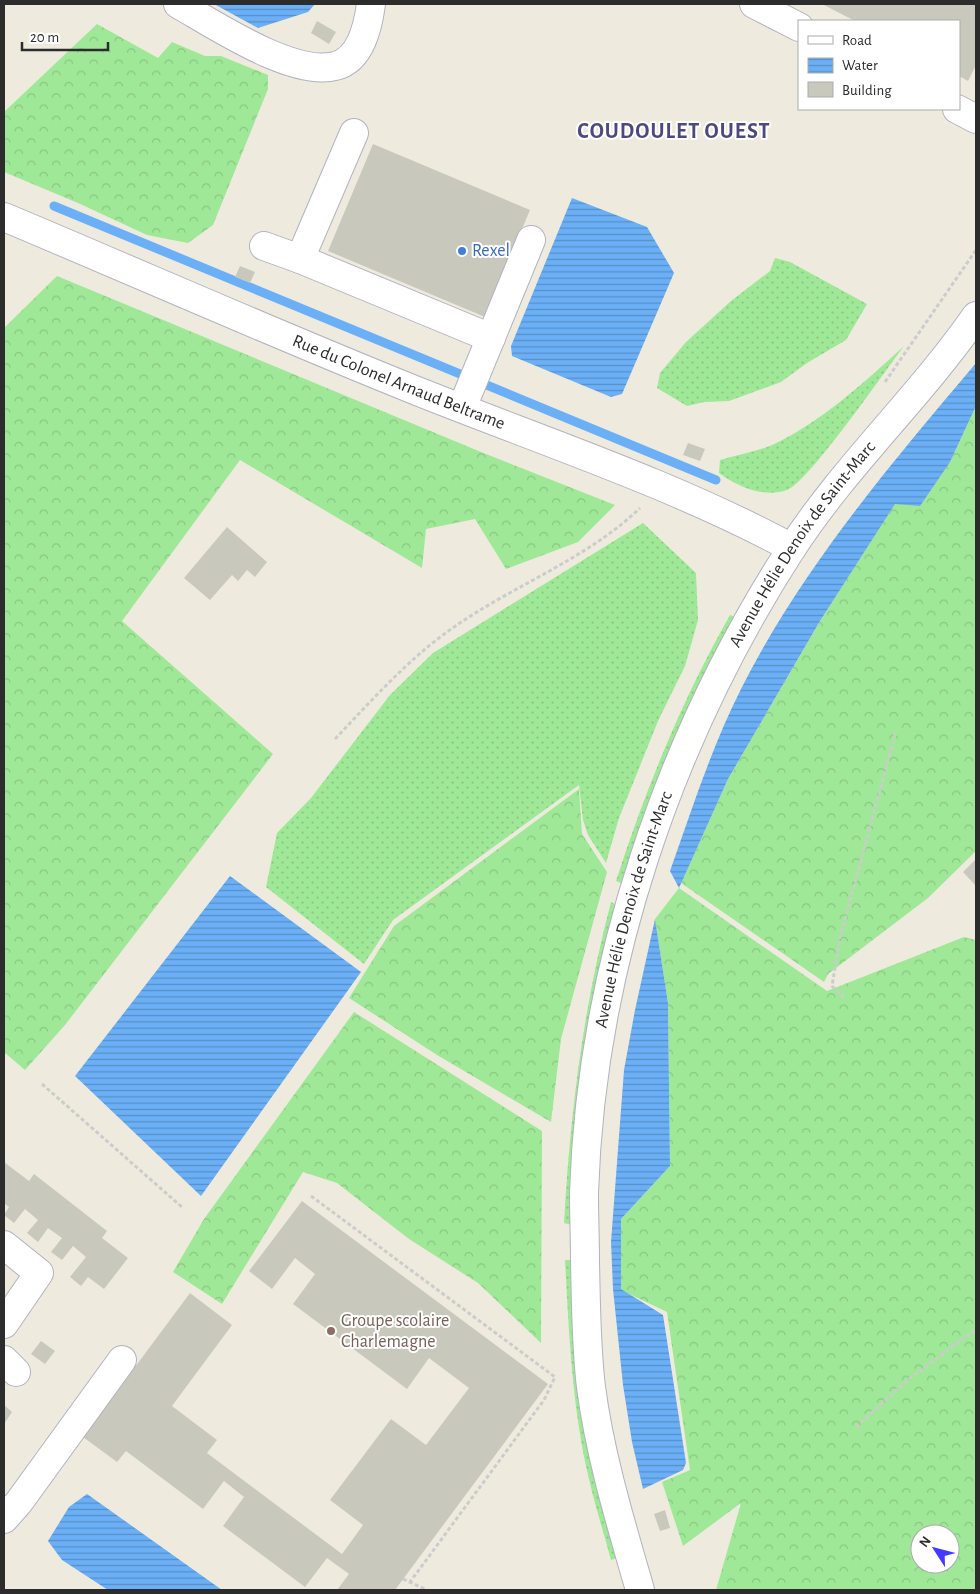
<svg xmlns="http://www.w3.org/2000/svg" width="980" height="1594" font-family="'Alegreya Sans',sans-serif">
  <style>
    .grass { fill: url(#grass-dots) }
    .forest { fill: url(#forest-crowns); fill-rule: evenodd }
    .water { fill: url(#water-rules) }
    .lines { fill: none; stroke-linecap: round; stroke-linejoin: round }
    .stream { stroke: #6baff6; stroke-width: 9 }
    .building { fill: #c9c8bc }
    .minor-casing { stroke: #b2b2c0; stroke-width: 30 }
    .path { stroke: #ccc; stroke-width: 3; stroke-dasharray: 4 2.5; stroke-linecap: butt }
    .minor { stroke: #fff; stroke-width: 28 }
    .shop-dot { fill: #3f7fe0; stroke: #fff; stroke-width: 2 }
    .education-dot { fill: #8d6e63; stroke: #fff; stroke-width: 2 }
    .labels { text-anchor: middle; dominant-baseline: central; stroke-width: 4; stroke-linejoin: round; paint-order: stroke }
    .shop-label { font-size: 18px; fill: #366cbe; stroke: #fff; text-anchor: start }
    .street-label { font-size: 18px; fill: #2c2c2c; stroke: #fff }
    .education-label { font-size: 18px; fill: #785e54; stroke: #fff; text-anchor: start }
    .district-label { font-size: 22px; font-weight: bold; letter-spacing: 1px; fill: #4d4980; stroke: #fff }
  </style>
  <defs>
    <pattern id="grass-dots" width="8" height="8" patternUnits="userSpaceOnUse" patternTransform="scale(1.25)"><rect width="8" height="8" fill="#9fe897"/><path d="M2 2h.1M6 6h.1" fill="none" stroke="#89c782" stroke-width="1.8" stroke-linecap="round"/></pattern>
    <pattern id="forest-crowns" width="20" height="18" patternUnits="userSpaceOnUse" patternTransform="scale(1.25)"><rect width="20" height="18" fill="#9fe897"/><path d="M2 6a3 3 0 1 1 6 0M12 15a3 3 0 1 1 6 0" fill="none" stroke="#89c782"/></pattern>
    <pattern id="water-rules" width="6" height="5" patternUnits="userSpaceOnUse" patternTransform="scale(1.25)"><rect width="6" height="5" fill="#6baff6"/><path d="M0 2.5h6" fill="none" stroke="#588fc7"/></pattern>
  </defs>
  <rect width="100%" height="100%" fill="#eeebde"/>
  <g class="grass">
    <path d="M775 258 790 262 867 304 846 340 807 363 781 382 729 401 704 402 687 406 657 388 660 373 686 342 731 301 770 271Z"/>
    <path d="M904 346C885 371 808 483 787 490 764 498 738 487 719 473L720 460C737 455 756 452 772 445 820 423 865 382 904 346Z"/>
    <path d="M643 523 696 573 698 620 685 666 658 721 619 818 606 863 588 835 583 820 579 785 393 920 364 964 266 887 277 833 311 798 390 695 433 653Z"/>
    <path d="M730 615 736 617 685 715 653 794 623 884 616 881C646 788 682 700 730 615Z"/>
    <path d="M611 902 617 905 572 1225 564 1223C570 1114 583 1008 611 902Z"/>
    <path d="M565 1260H572L617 1558 611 1560C604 1533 595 1506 589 1479 572 1408 569 1333 565 1260Z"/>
  </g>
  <g class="forest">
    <path d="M97 24 158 58 172 42 205 56H221L268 75V89L213 225 188 243 147 235 78 203 4 172V112Z"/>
    <path d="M57 276 481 452 615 505 578 542 506 569 475 519 426 529 422 568 240 460 122 621 273 754 65 1025 25 1070 4 1052V328Z"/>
    <path d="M976 406V851L928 898 828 974 824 982 681 883 728 779 820 621 895 503 950 462Z"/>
    <path d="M579 789 582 834 607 872 561 1039 551 1122 437 1055 349 998 394 926Z"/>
    <path d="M679 888 827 991 964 937 976 940V1590H716L741 1503 683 1546 662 1482 690 1470 667 1312 621 1290V1219L670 1166 668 1003 655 919ZM920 1534H950V1564H920Z"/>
    <path d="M354 1012 542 1131 541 1343 478 1283 409 1239 337 1183 303 1172 222 1304 173 1272 204 1219Z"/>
  </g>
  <g class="water">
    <path d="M214 4H315L308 12 258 28Z"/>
    <path d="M572 198 647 227 674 273 622 394 611 397 512 356 511 346Z"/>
    <path d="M976 363V406L950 462 920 506 895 504 820 621 728 779 679 888 670 871C692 809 712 746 742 687 803 567 890 465 976 363Z"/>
    <path d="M230 876 361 972 201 1196 75 1076Z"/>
    <path d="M655 919 668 1003 670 1166 621 1219V1289L663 1315 686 1463 683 1470 643 1489 632 1442 623 1385 613 1289 611 1242 624 1070 635 1010Z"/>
    <path d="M87 1494 222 1590H108L62 1560 48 1541 69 1507Z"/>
  </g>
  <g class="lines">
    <path class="stream" d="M54 206 716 480"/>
  </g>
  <g class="building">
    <path d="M822 4H976V65L968 81 959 76V21H855Z"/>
    <path d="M317 21 336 32 329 44 311 33Z"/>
    <path d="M373 144 530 210 485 317 328 251Z"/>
    <path d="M240 266 255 272 250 283 235 277Z"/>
    <path d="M688 443 705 449 700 461 683 455Z"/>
    <path d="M227 527 267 562 255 577 247 570 238 581 232 575 210 600 184 578Z"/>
    <path d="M976 859V886L963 872Z"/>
    <path d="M4 1162 29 1181 34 1174 107 1231 102 1238 128 1258 104 1289 88 1277 81 1286 70 1277 86 1257 73 1246 62 1260 51 1252 62 1238 48 1228 38 1242 27 1233 38 1220 25 1209 14 1223 4 1215 9 1207 4 1203Z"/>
    <path d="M302 1201 548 1384 395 1590H337L349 1574 327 1558 305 1587 223 1526 244 1497 224 1481 203 1509 126 1451 117 1462 83 1437 190 1293 232 1325 172 1406 217 1440 207 1453 342 1554 363 1525 330 1500 391 1419 426 1445 469 1388 429 1358 407 1389 293 1304 315 1274 295 1258 272 1289 249 1271Z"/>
    <path d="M41 1341 55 1351 45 1364 31 1354Z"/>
    <path d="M4 1405 12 1412 4 1424Z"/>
    <path d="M665 1510 670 1528 660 1531 654 1514Z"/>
  </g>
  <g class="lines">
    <g class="minor-casing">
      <g id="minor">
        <path d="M178 4C215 25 293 77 335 66 361 60 368 26 371 4"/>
        <path d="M754 4 799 27"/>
        <path d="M957 109 976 119"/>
        <path d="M354 133 300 259 491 338"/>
        <path id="s1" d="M4 217C140 274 275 334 412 389 539 440 671 483 792 548"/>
        <path d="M264 246 300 259"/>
        <path d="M462 408 531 240"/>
        <path d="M4 1245 39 1273 4 1324"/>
        <path d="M4 1360 16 1372"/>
        <path d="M4 1519 19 1502 122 1360"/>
        <path id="s2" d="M640 1590C621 1524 600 1456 591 1387 586 1346 586 1303 585 1262 585 1239 584 1216 584 1193 591 967 669 739 790 551 844 467 919 398 976 316"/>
      </g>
    </g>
    <g class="path">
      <path d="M885 382 976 250"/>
      <path d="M335 739C373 699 409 658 454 627 514 585 587 559 640 508"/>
      <path d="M844 998 832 986 840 938 896 731"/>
      <path d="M42 1084 183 1208"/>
      <path d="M311 1196 555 1377 544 1400 410 1582"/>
      <path d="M856 1427 908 1380 976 1329"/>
      <path d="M403 1579 427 1590"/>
    </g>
    <use href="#minor" class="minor"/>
  </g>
  <circle class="shop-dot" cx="462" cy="251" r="5"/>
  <circle class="education-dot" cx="331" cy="1331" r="5"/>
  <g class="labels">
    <g class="shop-label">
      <text x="472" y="251">Rexel</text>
    </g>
    <g class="street-label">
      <text stroke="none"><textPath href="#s1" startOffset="428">Rue du Colonel Arnaud Beltrame</textPath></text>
      <text stroke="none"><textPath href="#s2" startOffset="1098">Avenue Hélie Denoix de Saint-Marc</textPath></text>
      <text stroke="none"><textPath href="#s2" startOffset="692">Avenue Hélie Denoix de Saint-Marc</textPath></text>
    </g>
    <g class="education-label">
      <text x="341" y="1321">Groupe scolaire<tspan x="341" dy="21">Charlemagne</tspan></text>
    </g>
    <g class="district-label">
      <text x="674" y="131">COUDOULET OUEST</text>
    </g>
  </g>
  <rect width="980" height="1594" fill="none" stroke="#2c2c2c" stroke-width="10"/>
  <rect x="798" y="20" width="162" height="90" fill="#ffffff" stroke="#ababab"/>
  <rect x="808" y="36" width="25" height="8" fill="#ffffff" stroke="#ababab"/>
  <text x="842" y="45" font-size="15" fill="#2c2c2c">Road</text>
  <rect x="808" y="58" width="25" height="15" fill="url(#water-rules)" stroke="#ababab"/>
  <text x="842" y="70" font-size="15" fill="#2c2c2c">Water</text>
  <rect x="808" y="82" width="25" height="15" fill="#c9c8bc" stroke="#ababab"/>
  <text x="842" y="95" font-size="15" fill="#2c2c2c">Building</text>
  <g transform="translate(935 1549) rotate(306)"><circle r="24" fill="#ffffff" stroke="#ababab"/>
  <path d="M0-4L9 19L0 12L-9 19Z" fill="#453aff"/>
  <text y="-8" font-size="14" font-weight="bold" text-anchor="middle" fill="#2c2c2c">N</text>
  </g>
  <path d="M22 42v8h86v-8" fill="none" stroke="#2c2c2c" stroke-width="2.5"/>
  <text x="30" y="42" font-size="15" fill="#2c2c2c" stroke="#ffffff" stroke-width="4" paint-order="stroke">20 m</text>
</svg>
